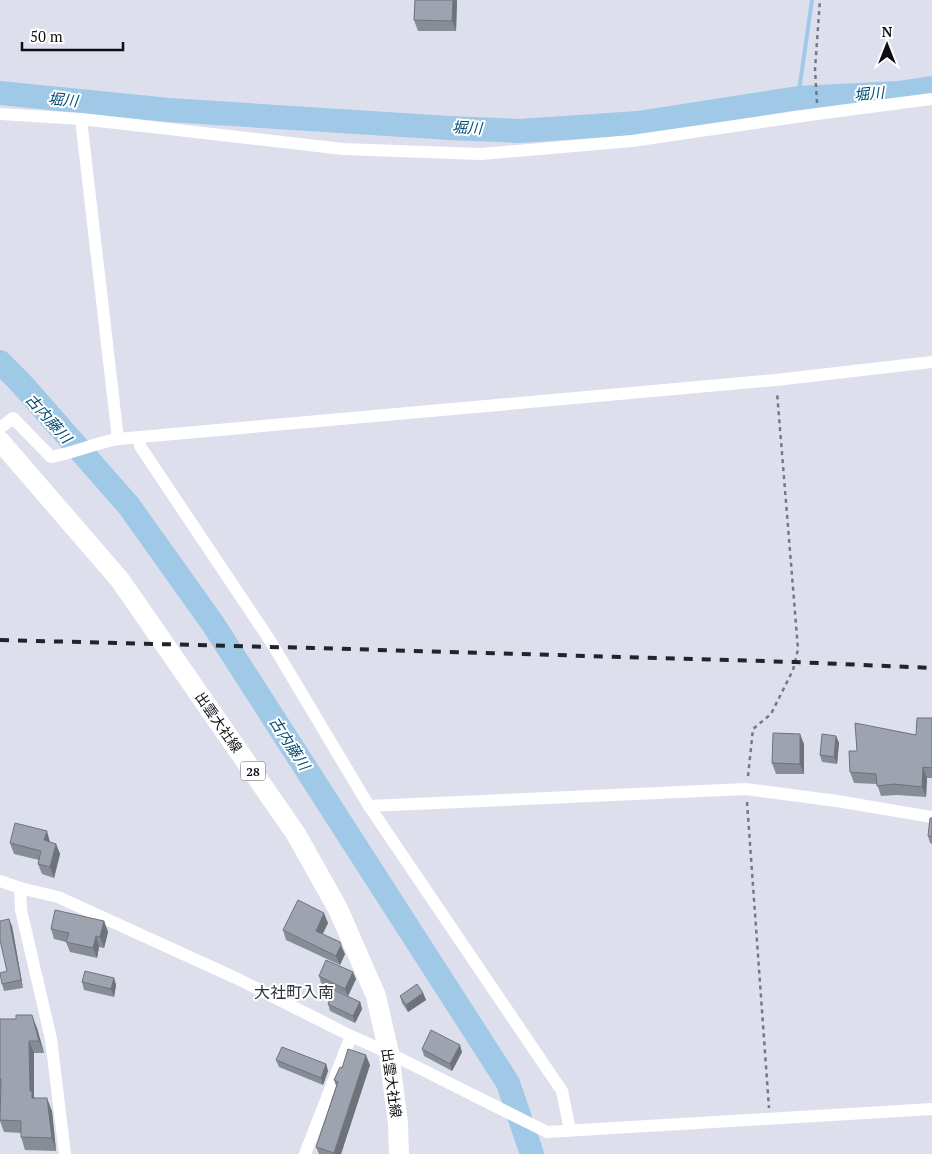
<svg xmlns="http://www.w3.org/2000/svg" width="932" height="1154" font-family="'PT Serif','Noto Sans JP',serif">
  <style>
    .lines { fill: none; stroke-linecap: round; stroke-linejoin: round }
    .stream { stroke: #9fc9e7; stroke-width: 4 }
    .river { stroke: #9fc9e7; stroke-width: 24 }
    .path { stroke: #767880; stroke-width: 2.5; stroke-dasharray: 4 4; stroke-linecap: butt }
    .street { stroke: #fff; stroke-width: 12 }
    .primary { stroke: #fff; stroke-width: 20 }
    .rail { stroke: #232429; stroke-width: 4; stroke-dasharray: 9 9; stroke-linecap: butt }
    .wall { fill: #878d96 }
    .shaded-wall { fill: #6e737a }
    .building { fill: #9da4af; stroke: #6e737a }
    .labels { text-anchor: middle; dominant-baseline: central; stroke-width: 4; stroke-linejoin: round; paint-order: stroke }
    .shield { fill: #fff; stroke: #56575a; stroke-width: 1 }
    .shield-label { font-size: 12px; font-weight: bold; fill: #0e0f13 }
    .street-label { font-size: 14px; fill: #0e0f13; stroke: #fff }
    .water-label { font-size: 15px; font-style: italic; fill: #004c74; stroke: #fff }
    .quarter-label { font-size: 16px; fill: #2f313b; stroke: #fff }
  </style>
  <rect width="100%" height="100%" fill="#dddfec"/>
  <g class="lines">
    <path class="stream" d="M798 98 812 0"/>
    <g class="river">
      <path d="M0 93 169 110 449 128 519 131 638 123 798 98 898 93 932 88"/>
      <path d="M0 362 20 382 129 506 213 624 508 1083 532 1154"/>
    </g>
    <g class="path">
      <path d="M817 103 815 69 820 0"/>
      <path d="M748 776 753 729 771 714 793 670 798 649 777 392"/>
      <path d="M747 802 769 1108"/>
    </g>
    <g class="street">
      <path d="M0 114 81 119 343 149 481 154 632 141 817 114 932 99"/>
      <path d="M81 119 118 439"/>
      <path d="M0 428 13 418 51 457C74 453 95 443 118 439L776 380 932 362"/>
      <path d="M140 437V446L271 642 369 806 562 1091 570 1130"/>
      <path d="M369 806 746 789 837 801 932 817"/>
      <path d="M0 881 20 888 21 910 51 1039 65 1154"/>
      <path d="M20 888 58 897 238 979 351 1036 389 1053 547 1132 932 1109"/>
      <path d="M305 1154 351 1036"/>
    </g>
    <path class="primary" d="M0 441 120 580 296 834 338 909 376 996 389 1053 398 1124 399 1154"/>
    <path class="rail" d="M0 640 313 648 795 662 932 668"/>
  </g>
  <g class="wall">
    <path d="M415 0H457L456 31H418L414 20Z"/>
    <path d="M932 718V778H927L926 797 897 795 881 796 877 784 854 783 850 772 916 735Z"/>
    <path d="M836 736 839 743 837 764 822 762 820 755Z"/>
    <path d="M804 744V774H776L772 763Z"/>
    <path d="M932 818V844L930 843 928 836Z"/>
    <path d="M50 842 56 844 60 854 54 878 42 874 38 864 39 860 14 854 10 843Z"/>
    <path d="M104 921 108 932 104 948 99 947 97 958 70 952 66 942 54 939 51 929Z"/>
    <path d="M328 923 323 934 345 954 340 965 286 940 283 930Z"/>
    <path d="M12 926 23 988 4 991 2 984 7 971Z"/>
    <path d="M319 976 356 979 348 996 321 983Z"/>
    <path d="M114 978 116 985 114 997 84 990 82 982Z"/>
    <path d="M423 993 426 1000 408 1012 402 1003 400 996Z"/>
    <path d="M360 1002 362 1009 355 1023 330 1011 328 1004Z"/>
    <path d="M0 1019 37 1028 44 1053H34V1097L35 1098 52 1111 56 1151 25 1150 21 1137V1133L4 1132 0 1121 1 1092H0Z"/>
    <path d="M422 1049 462 1052 452 1071 424 1056Z"/>
    <path d="M276 1060 326 1064 328 1071 323 1085 279 1067Z"/>
    <path d="M370 1065 341 1154H319L316 1147 336 1086 334 1080 342 1068Z"/>
  </g>
  <g class="shaded-wall">
    <path d="M453 0H457L456 31 452 21Z"/>
    <path d="M800 734 804 744V774L800 764Z"/>
    <path d="M836 736 839 743 837 764 834 757Z"/>
    <path d="M923 767 927 778 926 797 922 787Z"/>
    <path d="M47 831 50 842 44 840Z"/>
    <path d="M56 844 60 854 54 878 50 867Z"/>
    <path d="M324 913 328 923 319 940 316 931Z"/>
    <path d="M9 919 12 926 23 988 21 980Z"/>
    <path d="M104 921 108 932 104 948 100 937Z"/>
    <path d="M96 936 99 947 97 958 93 948Z"/>
    <path d="M341 945 345 954 340 965 336 956Z"/>
    <path d="M353 972 356 979 348 996 345 989Z"/>
    <path d="M114 978 116 985 114 997 111 989Z"/>
    <path d="M423 993 426 1000 408 1012 406 1005Z"/>
    <path d="M360 1002 362 1009 355 1023 353 1016Z"/>
    <path d="M32 1015 37 1028 44 1053 39 1041Z"/>
    <path d="M29 1041 34 1053V1097L37 1104V1110L30 1091Z"/>
    <path d="M460 1045 462 1052 452 1071 450 1064Z"/>
    <path d="M366 1055 370 1065 341 1154H334Z"/>
    <path d="M326 1064 328 1071 323 1085 321 1078Z"/>
    <path d="M47 1098 52 1111 56 1151 52 1138Z"/>
  </g>
  <g class="building">
    <path d="M415 0H453L452 21 414 20Z"/>
    <path d="M917 718H932V768L923 767 922 787 894 784 877 786 876 774 850 772 849 751H857L855 723 916 735Z"/>
    <path d="M773 733 800 734V764L772 763Z"/>
    <path d="M822 734 836 736 834 757 820 755Z"/>
    <path d="M930 818H932V837L928 836Z"/>
    <path d="M15 823 47 831 44 840 56 844 50 867 38 864 41 851 10 843Z"/>
    <path d="M298 900 324 913 316 931 340 942 341 945 336 956 283 930Z"/>
    <path d="M55 910 104 921 100 937 96 936 93 948 66 942 69 933 51 929Z"/>
    <path d="M9 919 21 980 2 984 0 973 7 971 0 940V921Z"/>
    <path d="M326 960 353 972 345 989 319 976Z"/>
    <path d="M85 971 114 978 111 989 82 982Z"/>
    <path d="M417 984 423 993 406 1005 400 996Z"/>
    <path d="M334 990 360 1002 353 1016 328 1004Z"/>
    <path d="M16 1015H32L39 1041H29L30 1091H32V1098H47L52 1138 21 1137V1121L0 1120 1 1079H0V1019H16Z"/>
    <path d="M431 1030 460 1045 450 1064 422 1049Z"/>
    <path d="M282 1047 326 1064 321 1078 276 1060Z"/>
    <path d="M348 1049 366 1055 334 1153 316 1147 338 1082 334 1080 340 1067 342 1068Z"/>
  </g>
  <g class="labels">
    <rect class="shield" x="240.5" y="761.5" width="25" height="19" rx="4"/>
    <g class="shield-label">
      <text x="253" y="771">28</text>
    </g>
    <g class="street-label">
      <text transform="translate(219 722) rotate(55)">出雲大社線</text>
      <text transform="translate(392 1083) rotate(82)">出雲大社線</text>
    </g>
    <g class="water-label">
      <text transform="translate(869 93) rotate(-5)">堀川</text>
      <text transform="translate(63 99) rotate(6)">堀川</text>
      <text transform="translate(467 127) rotate(3)">堀川</text>
      <text transform="translate(49 418) rotate(48)">古内藤川</text>
      <text transform="translate(290 743) rotate(57)">古内藤川</text>
    </g>
    <g class="quarter-label">
      <text x="294" y="992">大社町入南</text>
    </g>
  </g>
  <g transform="translate(887 45)" stroke="#ffffff" stroke-width="4" paint-order="stroke">
  <path d="M0-4L9 19L0 12L-9 19Z" fill="#0e0f13"/>
  <text y="-8" font-size="14" font-weight="bold" text-anchor="middle" fill="#0e0f13">N</text>
  </g>
  <path d="M22 42v8h101v-8" fill="none" stroke="#0e0f13" stroke-width="2.5"/>
  <text x="30" y="42" font-size="15" fill="#0e0f13" stroke="#ffffff" stroke-width="4" paint-order="stroke">50 m</text>
</svg>
